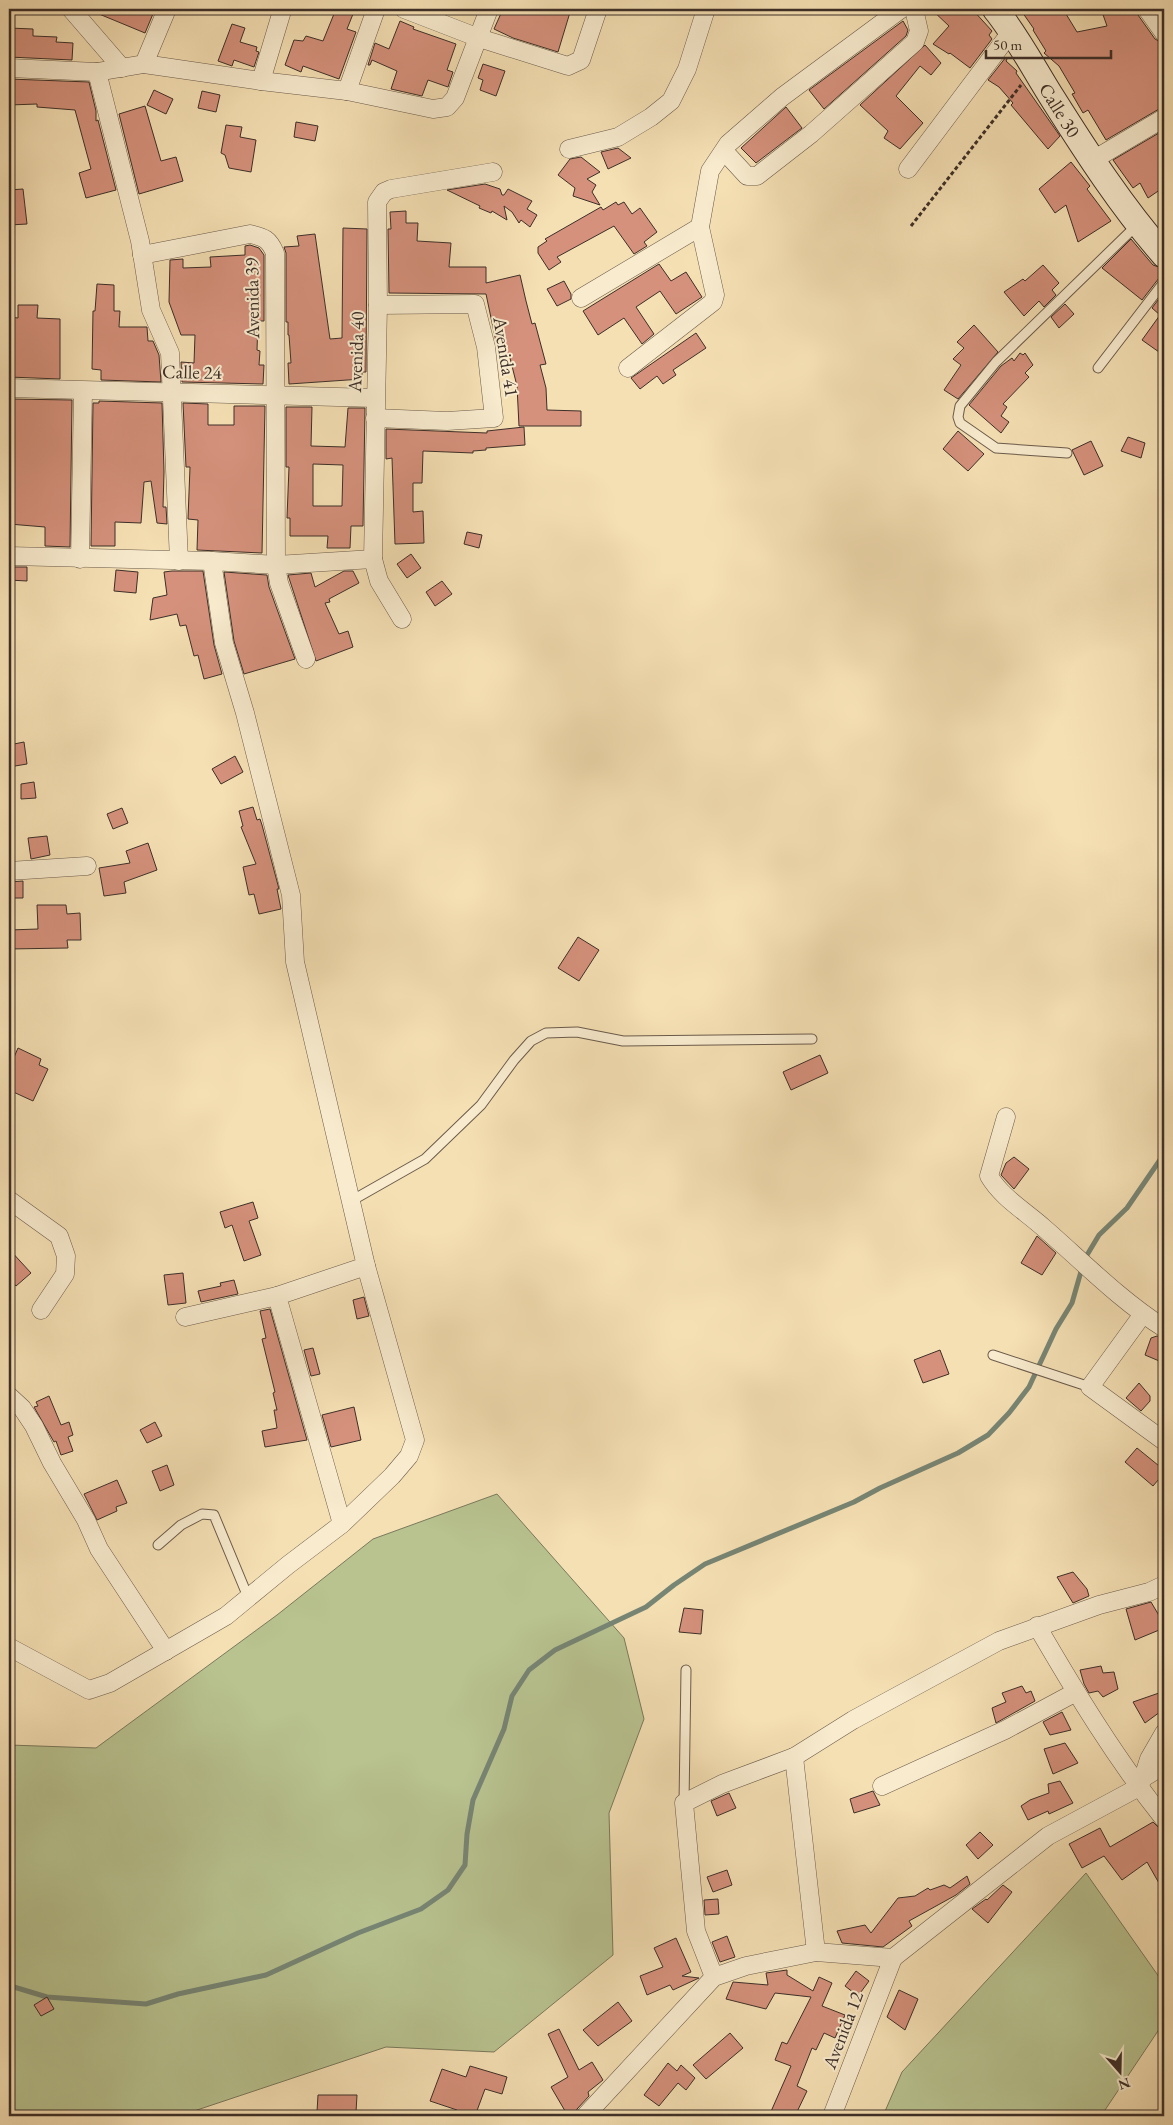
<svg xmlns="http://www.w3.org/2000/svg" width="1173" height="2125" font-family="'EB Garamond',serif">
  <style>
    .green { fill: #b8c390; stroke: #7a795c }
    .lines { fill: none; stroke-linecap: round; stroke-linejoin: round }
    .stream { stroke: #778574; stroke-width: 5 }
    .building { fill: #d5917c; stroke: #3d2f28; fill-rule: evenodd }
    .service-casing { stroke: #6b5b4b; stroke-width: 11 }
    .minor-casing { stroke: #6b5b4b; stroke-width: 19 }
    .secondary-casing { stroke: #3d2f28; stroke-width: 27 }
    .path { stroke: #3d2f28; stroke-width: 3; stroke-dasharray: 4 2.5; stroke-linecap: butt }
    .service { stroke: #f8ebce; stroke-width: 9 }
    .minor { stroke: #f8ebce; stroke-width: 18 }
    .secondary { stroke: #f8ebce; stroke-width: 25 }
    .labels { text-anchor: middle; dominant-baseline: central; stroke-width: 4; stroke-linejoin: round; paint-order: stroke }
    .street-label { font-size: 19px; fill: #3d2f28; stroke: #f8ebce }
  </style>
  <rect width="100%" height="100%" fill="#f5e0b4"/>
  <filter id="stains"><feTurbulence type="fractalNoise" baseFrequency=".004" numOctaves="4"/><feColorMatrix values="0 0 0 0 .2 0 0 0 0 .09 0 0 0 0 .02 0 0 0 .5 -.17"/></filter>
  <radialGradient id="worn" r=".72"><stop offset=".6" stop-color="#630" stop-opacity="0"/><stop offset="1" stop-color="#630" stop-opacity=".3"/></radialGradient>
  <g class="green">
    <path d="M497 1494 624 1638 644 1719 609 1813 613 1955 494 2052 386 2047 179 2116H9V1745L96 1748 277 1615 373 1539Z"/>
    <path d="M1086 1873 1164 1984V2022L1101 2116H883L902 2072Z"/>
  </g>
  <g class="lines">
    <g class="stream">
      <path d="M1084 1260 1099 1235 1127 1208 1164 1154"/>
      <path d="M9 1989 14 1987 47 1997 146 2004 178 1994 266 1975 358 1933 421 1909 448 1890 465 1865 467 1834 473 1800 504 1729 512 1696 529 1670 555 1650 646 1607 674 1585 705 1564 854 1502 880 1488 958 1453 988 1435 1009 1413 1029 1387 1056 1329 1072 1303 1082 1268"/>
    </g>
  </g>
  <g class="building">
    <path d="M87 9H155L145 33Z"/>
    <path d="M336 9H355L347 29 356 32 339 79 303 66 301 72 285 65 294 40 303 41 306 36 323 41Z"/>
    <path d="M503 9H571L558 52 513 38 494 29Z"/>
    <path d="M931 9H972L992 31 989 35 992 39 970 68 950 53 949 54 933 44 949 26Z"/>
    <path d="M1020 9H1063L1077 32 1107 26 1101 9H1137L1138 15 1155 39 1164 44V107L1159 109 1106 140 1088 110 1083 113 1072 94 1075 93 1059 66 1044 53 1046 51 1033 30 1034 29Z"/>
    <path d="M400 21 414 27 413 29 456 44 447 70 453 72 448 87 428 80 422 96 391 89 397 71 372 60 370 65H368L375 43 389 49Z"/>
    <path d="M903 21 908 30 906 36 824 109 809 90Z"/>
    <path d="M232 24 245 28 240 42 257 47 256 51 259 52 254 67 234 60 232 66 218 61Z"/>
    <path d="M9 28 33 29V36L57 37 56 42 73 43 72 60 9 57Z"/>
    <path d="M925 45 941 63 931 75 920 66 896 96 923 123 900 149 884 138 888 131 860 105Z"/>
    <path d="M1006 57 1007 59 1006 61 1017 71 1016 73 1060 136 1048 149 1011 105 1013 103 999 87 988 80Z"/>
    <path d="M483 64 505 71 496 96 480 90 483 80 478 78Z"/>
    <path d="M9 79 89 82 96 111V121L98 120 116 190 86 198 79 173 91 169 75 110 37 107V104L9 105Z"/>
    <path d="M154 90 173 99 166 114 147 105Z"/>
    <path d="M202 91 220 95 216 112 198 108Z"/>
    <path d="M145 106 161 161 176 157 183 181 139 194 119 114Z"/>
    <path d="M786 107 802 128 756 163 741 148Z"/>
    <path d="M296 122 318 126 315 141 294 137Z"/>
    <path d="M226 125 242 127 240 137 256 140 251 172 229 168 225 155 221 153Z"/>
    <path d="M1164 130V187L1148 198 1140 183 1133 188 1113 160Z"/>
    <path d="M618 148 631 158 608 169 601 152Z"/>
    <path d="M581 157 600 172 587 179 596 185 592 192 600 205 573 196 575 188 558 175 570 159Z"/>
    <path d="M1071 162 1090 186 1087 189 1111 221 1078 242 1066 205 1055 213 1039 189Z"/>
    <path d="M485 184 500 189 502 195H504L508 189 532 201 527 209 537 215 530 227 521 220 519 223 512 212 504 206 507 220 492 211 491 213 479 208 480 206 447 190Z"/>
    <path d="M23 189 27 224 9 225V190Z"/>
    <path d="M616 202 618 205 624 202 632 214 640 208 657 232 644 242 647 246 634 254 614 226 557 257 561 262 549 270 538 253V247L547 241 545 239 601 207 603 210Z"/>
    <path d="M406 211V223H418L417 241 451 243 449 267H486V283L520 275 526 301 532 324 535 323 546 364 540 365 546 388 547 410 581 411V426H519L517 386 509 354 499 356 486 294 389 293 388 229H391L390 212Z"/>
    <path d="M343 228 367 229 366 372H362V379L289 384 288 363H291L289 335H288V322H286V253L284 247 299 246 297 236 315 234 330 339 342 338Z"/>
    <path d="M1131 239 1153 265 1164 269V276L1159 278 1142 300 1102 268Z"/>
    <path d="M250 245 259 248 264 255V321H258L257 350 260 351 259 365H264L263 384 182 382 181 362 194 363 195 335H181L169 302 170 260 183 259V268L211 267 210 257 245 255V246Z"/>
    <path d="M659 264 671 281 686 272 702 297 676 314 660 291 636 307 654 334 642 344 624 318 598 335 583 311Z"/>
    <path d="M1043 265 1059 283 1052 290 1056 295 1044 307 1039 301 1024 316 1004 292 1023 279 1025 281Z"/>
    <path d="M564 281 571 294V299L557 306 547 289Z"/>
    <path d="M97 284 114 285V311H120L119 327H147L148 341H153L159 355 161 382 101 380V370L92 369 93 311H95Z"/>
    <path d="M1164 292V345L1159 352 1142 340 1160 315 1152 308Z"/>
    <path d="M1065 304 1074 314 1059 328 1051 317Z"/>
    <path d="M18 305H38L37 318 60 319V379L9 377V317L18 318Z"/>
    <path d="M974 325 998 352 958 399 944 390 961 365 953 359 964 348 957 342Z"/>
    <path d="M696 333 706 348 673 370 676 375 663 384 657 376 640 389 631 378Z"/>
    <path d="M1020 353 1023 355 1025 353 1033 365 1025 373 1029 377 1003 404 1007 407 1001 416 1009 422 1001 433 969 405 1001 366 1012 358 1014 361Z"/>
    <path d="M9 399 72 400 70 547 45 546V527L9 524Z"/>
    <path d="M99 401 162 403 164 472 163 507H166L167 524 157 523 151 481 144 482 141 523 115 522V546H91L93 403H99Z"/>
    <path d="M183 403 208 404V425H234V406H265L262 553 197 550 198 520 188 519 190 467H186Z"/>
    <path d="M286 407H312L311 446 345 447 348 408H365L363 526H351L350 548H327L328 536H290V518H287L289 467H286ZM313 464 343 465 342 506H313Z"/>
    <path d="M524 427 525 445 486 448V450L473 451V453L423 451 422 483H413V512L423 511 424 543 395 544 392 458 386 459V429L487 433V431Z"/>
    <path d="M958 431 984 454 968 471 943 449Z"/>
    <path d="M1128 437 1145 443 1141 458 1121 451Z"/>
    <path d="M1091 441 1103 466 1084 475 1072 450Z"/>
    <path d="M467 532 482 535 479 548 464 544Z"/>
    <path d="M411 554 421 568 407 578 397 564Z"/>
    <path d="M9 567H27V581L9 580Z"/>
    <path d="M116 570 138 572 136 593 114 591Z"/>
    <path d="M172 571H203L214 645 222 674 204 679 198 655 194 656 186 625 180 626 177 614 150 620 153 598 167 595 164 572Z"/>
    <path d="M344 571H353L359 583 329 599 330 602 325 603 339 634 348 631 353 647 316 661 288 575 311 573 315 587Z"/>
    <path d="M224 572 267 575 269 587 295 659 244 674 234 641Z"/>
    <path d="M442 581 452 594 435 606 426 592Z"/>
    <path d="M24 742 27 764 9 767V745Z"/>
    <path d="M235 756 243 772 221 784 212 769Z"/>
    <path d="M34 782 36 798 21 799V784Z"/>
    <path d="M253 807 257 820 260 819 262 825 279 889H277L281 909 259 914 254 894 249 895 243 867 256 864 241 827 243 826 239 811Z"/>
    <path d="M122 808 128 823 113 829 107 814Z"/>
    <path d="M47 836 50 855 31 859 28 838Z"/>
    <path d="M148 843 157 870 124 882 126 893 104 896 99 868 130 863 126 851Z"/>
    <path d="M23 881V898H9V882Z"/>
    <path d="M37 905H66L67 914 80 913 81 940H67L68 948 9 949V930L38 929Z"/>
    <path d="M578 937 599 950 579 981 558 968Z"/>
    <path d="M18 1048 41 1059 39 1065 48 1069 33 1101 9 1090V1069Z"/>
    <path d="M820 1055 828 1073 791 1090 783 1072Z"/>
    <path d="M1014 1157 1029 1169 1014 1189 1001 1175 1006 1163Z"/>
    <path d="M253 1202 258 1218 249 1221 261 1255 244 1261 232 1225 225 1228 220 1212Z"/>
    <path d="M1037 1236 1056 1253 1042 1275 1021 1263Z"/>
    <path d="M9 1249 31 1273 16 1286 9 1278Z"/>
    <path d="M183 1273 186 1303 168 1305 164 1275Z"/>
    <path d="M234 1280 238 1294 201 1302 198 1291 221 1286 220 1283Z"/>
    <path d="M364 1297 369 1316 357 1319 353 1300Z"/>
    <path d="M270 1309 307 1440 265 1447 262 1431 277 1428 274 1410H277L273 1393 275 1392 262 1339 266 1338 260 1311Z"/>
    <path d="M1157 1336 1164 1338V1363L1145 1355 1151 1338Z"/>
    <path d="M313 1348 320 1374 311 1376 304 1350Z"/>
    <path d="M940 1350 949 1374 923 1383 914 1360Z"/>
    <path d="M1139 1383 1150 1396V1401L1141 1411 1126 1398Z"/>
    <path d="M49 1396 61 1425 69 1422 73 1435 68 1437 73 1451 61 1455 56 1441 54 1442 34 1407 38 1406 36 1402Z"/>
    <path d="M354 1407 361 1440 331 1447 322 1415Z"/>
    <path d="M155 1422 162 1436 147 1443 140 1430Z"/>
    <path d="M1137 1448 1164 1470V1473L1153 1486 1125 1462Z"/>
    <path d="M167 1465 174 1485 160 1491 152 1471Z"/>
    <path d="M117 1480 127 1503 116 1507 117 1511 97 1520 84 1494Z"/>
    <path d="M1073 1572 1087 1589 1089 1596 1073 1603 1057 1577Z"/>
    <path d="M1151 1602 1164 1624V1628L1135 1640 1126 1609Z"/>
    <path d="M684 1608 703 1610 701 1634 679 1632Z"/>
    <path d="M1101 1666 1103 1673 1114 1672 1118 1689 1103 1697 1098 1691 1089 1693 1084 1684 1080 1670Z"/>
    <path d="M1022 1686 1026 1693 1031 1691 1035 1701 996 1723 992 1708 1006 1702 1002 1693Z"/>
    <path d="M1159 1693 1164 1704V1709L1145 1723 1133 1702Z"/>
    <path d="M1062 1712 1071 1730 1050 1735 1043 1722Z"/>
    <path d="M1065 1743 1078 1763 1053 1774 1044 1749Z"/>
    <path d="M1060 1781 1073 1803 1049 1814 1048 1811 1028 1820 1021 1806 1030 1800 1049 1793 1048 1784Z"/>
    <path d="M873 1791 880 1805 854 1813 850 1799Z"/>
    <path d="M729 1793 736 1808 717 1816 711 1801Z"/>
    <path d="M1153 1822 1160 1829H1164V1892L1147 1862 1122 1880 1104 1856 1082 1868 1069 1844 1100 1828 1110 1847Z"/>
    <path d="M980 1832 993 1845 978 1859 966 1845Z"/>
    <path d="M727 1870 732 1885 713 1892 707 1877Z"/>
    <path d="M967 1876 970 1884 956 1895 909 1921 912 1926 883 1947 842 1943 837 1931 865 1925 871 1933 898 1898 915 1896 928 1888 930 1890 944 1885 950 1888Z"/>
    <path d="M1003 1885 1012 1892 988 1923 972 1909 986 1899 987 1900Z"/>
    <path d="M718 1899 719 1914 705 1915 704 1900Z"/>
    <path d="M727 1936 735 1957 720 1962 712 1942Z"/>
    <path d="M676 1938 691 1972 682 1976 699 1978 673 1990 670 1985 647 1995 640 1976 663 1967 654 1948Z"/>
    <path d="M787 1970V1975L813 1991 819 1977 832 1983 822 2006 845 2015 835 2038 824 2033 816 2050 812 2048 797 2086 807 2091 795 2116H769L791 2066 775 2060 782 2042 787 2044 811 1997 775 1993 766 2009 726 1999 733 1982 768 1985 766 1973Z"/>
    <path d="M856 1971 869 1981 858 1996 845 1986Z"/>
    <path d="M899 1990 918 1999 905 2030 887 2017Z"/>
    <path d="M47 1997 54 2009 41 2016 34 2005Z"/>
    <path d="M618 2002 632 2021 598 2046 583 2030Z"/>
    <path d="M559 2029 579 2070 592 2062 603 2080 588 2092 589 2096 577 2109 575 2116H568L551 2087 568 2077 548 2034Z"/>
    <path d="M730 2033 743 2048 706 2079 693 2065Z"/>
    <path d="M668 2063 677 2071 681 2065 695 2078 686 2090 678 2083 659 2106 644 2095Z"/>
    <path d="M470 2066 507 2077 502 2094 485 2089 475 2116H455L457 2110 430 2101 442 2069 466 2077Z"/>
    <path d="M318 2095H357L356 2112H317Z"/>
  </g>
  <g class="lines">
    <g class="service-casing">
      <g id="service">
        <path d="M1098 368 1164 282"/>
        <path d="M1067 453 996 448 960 423 958 417 960 406 996 362 1137 225"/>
        <path d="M351 1201 425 1159 481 1105 514 1060 531 1041 546 1033 577 1032 623 1041 812 1039"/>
        <path d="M993 1355 1090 1387"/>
        <path d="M158 1545 181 1525 202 1514 214 1515 248 1597"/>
        <path d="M684 1803 686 1670"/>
      </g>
    </g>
    <g class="minor-casing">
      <g id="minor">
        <path d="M71 9 122 68"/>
        <path d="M404 9 479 38 568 66 581 60 598 9"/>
        <path d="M1147 9 1164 33"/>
        <path d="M144 64 261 81 347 91 433 109 447 107 455 98 489 9"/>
        <path d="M9 68 97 72 144 64 167 9"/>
        <path d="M97 72 140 241 151 310 170 353 179 561"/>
        <path d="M261 81 282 11"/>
        <path d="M347 91 376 9"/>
        <path d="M569 149 618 137 651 117 671 101 687 69 706 9"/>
        <path d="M724 151 747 176H757L811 134 915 42 919 31 914 9"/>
        <path d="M1093 160 1164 118"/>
        <path d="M908 169 1011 32"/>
        <path d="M142 255 250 234C264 237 269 239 275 253L276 565 279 583 306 659"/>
        <path d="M581 298 700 227"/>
        <path d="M628 368 713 302 715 295 700 227 710 171 728 144 782 97 901 9"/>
        <path d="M9 388 375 398"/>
        <path d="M375 418 447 421 494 418 486 347 475 304 378 305"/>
        <path d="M9 556 212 561 276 565 373 559"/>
        <path d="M80 559 83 391"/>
        <path d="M212 561 224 643 245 713 291 895 295 962 366 1266 277 1296 342 1524"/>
        <path d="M402 619 379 581 373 559 378 305 377 202 384 192 391 189 493 172"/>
        <path d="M9 871 87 866"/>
        <path d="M1006 1117 989 1176C1002 1198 1025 1211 1044 1228 1083 1262 1120 1300 1164 1328"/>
        <path d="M9 1200 59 1236 66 1256 65 1274 41 1310"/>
        <path d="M1143 1314 1090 1387 1164 1441"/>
        <path d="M185 1317 277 1296"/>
        <path d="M9 1396 22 1408 34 1426 52 1463 86 1520 99 1549 166 1651"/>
        <path d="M1037 1626C1076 1693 1116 1759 1164 1819"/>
        <path d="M9 1647 89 1690 110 1683 226 1616 288 1565 342 1524 392 1476 409 1456 415 1440 366 1266"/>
        <path d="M794 1757 816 1952"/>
        <path d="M1143 1778 1149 1759 1164 1733"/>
        <path d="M882 1786 1005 1730 1076 1692"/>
        <path d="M714 1977 696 1931 684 1803 722 1784 794 1757 853 1720 999 1641 1099 1605 1149 1592 1164 1585"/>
        <path d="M585 2116 714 1977 746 1966 816 1952 893 1958 1048 1836 1139 1787 1143 1778 1164 1765"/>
        <path d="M832 2116 893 1958"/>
      </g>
    </g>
    <g class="secondary-casing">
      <g id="secondary">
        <path id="s1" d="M995 9C1017 36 1034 69 1053 99 1087 153 1122 207 1164 255"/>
      </g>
    </g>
    <path class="path" d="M911 226 1021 85"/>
    <use href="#service" class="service"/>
    <use href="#minor" class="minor"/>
    <use href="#secondary" class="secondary"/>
  </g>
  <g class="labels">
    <g class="street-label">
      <text stroke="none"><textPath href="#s1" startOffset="120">Calle 30</textPath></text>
      <text transform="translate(252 298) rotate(-91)">Avenida 39</text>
      <text transform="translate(356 352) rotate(-88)">Avenida 40</text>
      <text transform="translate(506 357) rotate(81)">Avenida 41</text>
      <text transform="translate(192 372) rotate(1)">Calle 24</text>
      <text transform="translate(843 2030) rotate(-69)">Avenida 12</text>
    </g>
  </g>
  <rect width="1173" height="2125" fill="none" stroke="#f5e0b4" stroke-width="30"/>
  <rect x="10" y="10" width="1153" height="2105" fill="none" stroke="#3d2f28" stroke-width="2.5"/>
  <rect x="15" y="15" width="1143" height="2095" fill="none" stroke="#3d2f28"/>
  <g transform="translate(1120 2072) rotate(160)" stroke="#f8ebce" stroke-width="4" paint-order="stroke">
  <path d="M0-4L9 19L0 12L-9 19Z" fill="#3d2f28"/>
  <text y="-8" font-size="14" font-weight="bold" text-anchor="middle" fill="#3d2f28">N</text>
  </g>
  <path d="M986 50v8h125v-8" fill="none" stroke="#3d2f28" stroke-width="2.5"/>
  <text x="993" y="50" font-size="15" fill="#3d2f28" stroke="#f8ebce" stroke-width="4" paint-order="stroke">50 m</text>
  <rect width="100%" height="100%" filter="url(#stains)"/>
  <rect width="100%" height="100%" fill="url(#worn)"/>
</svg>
